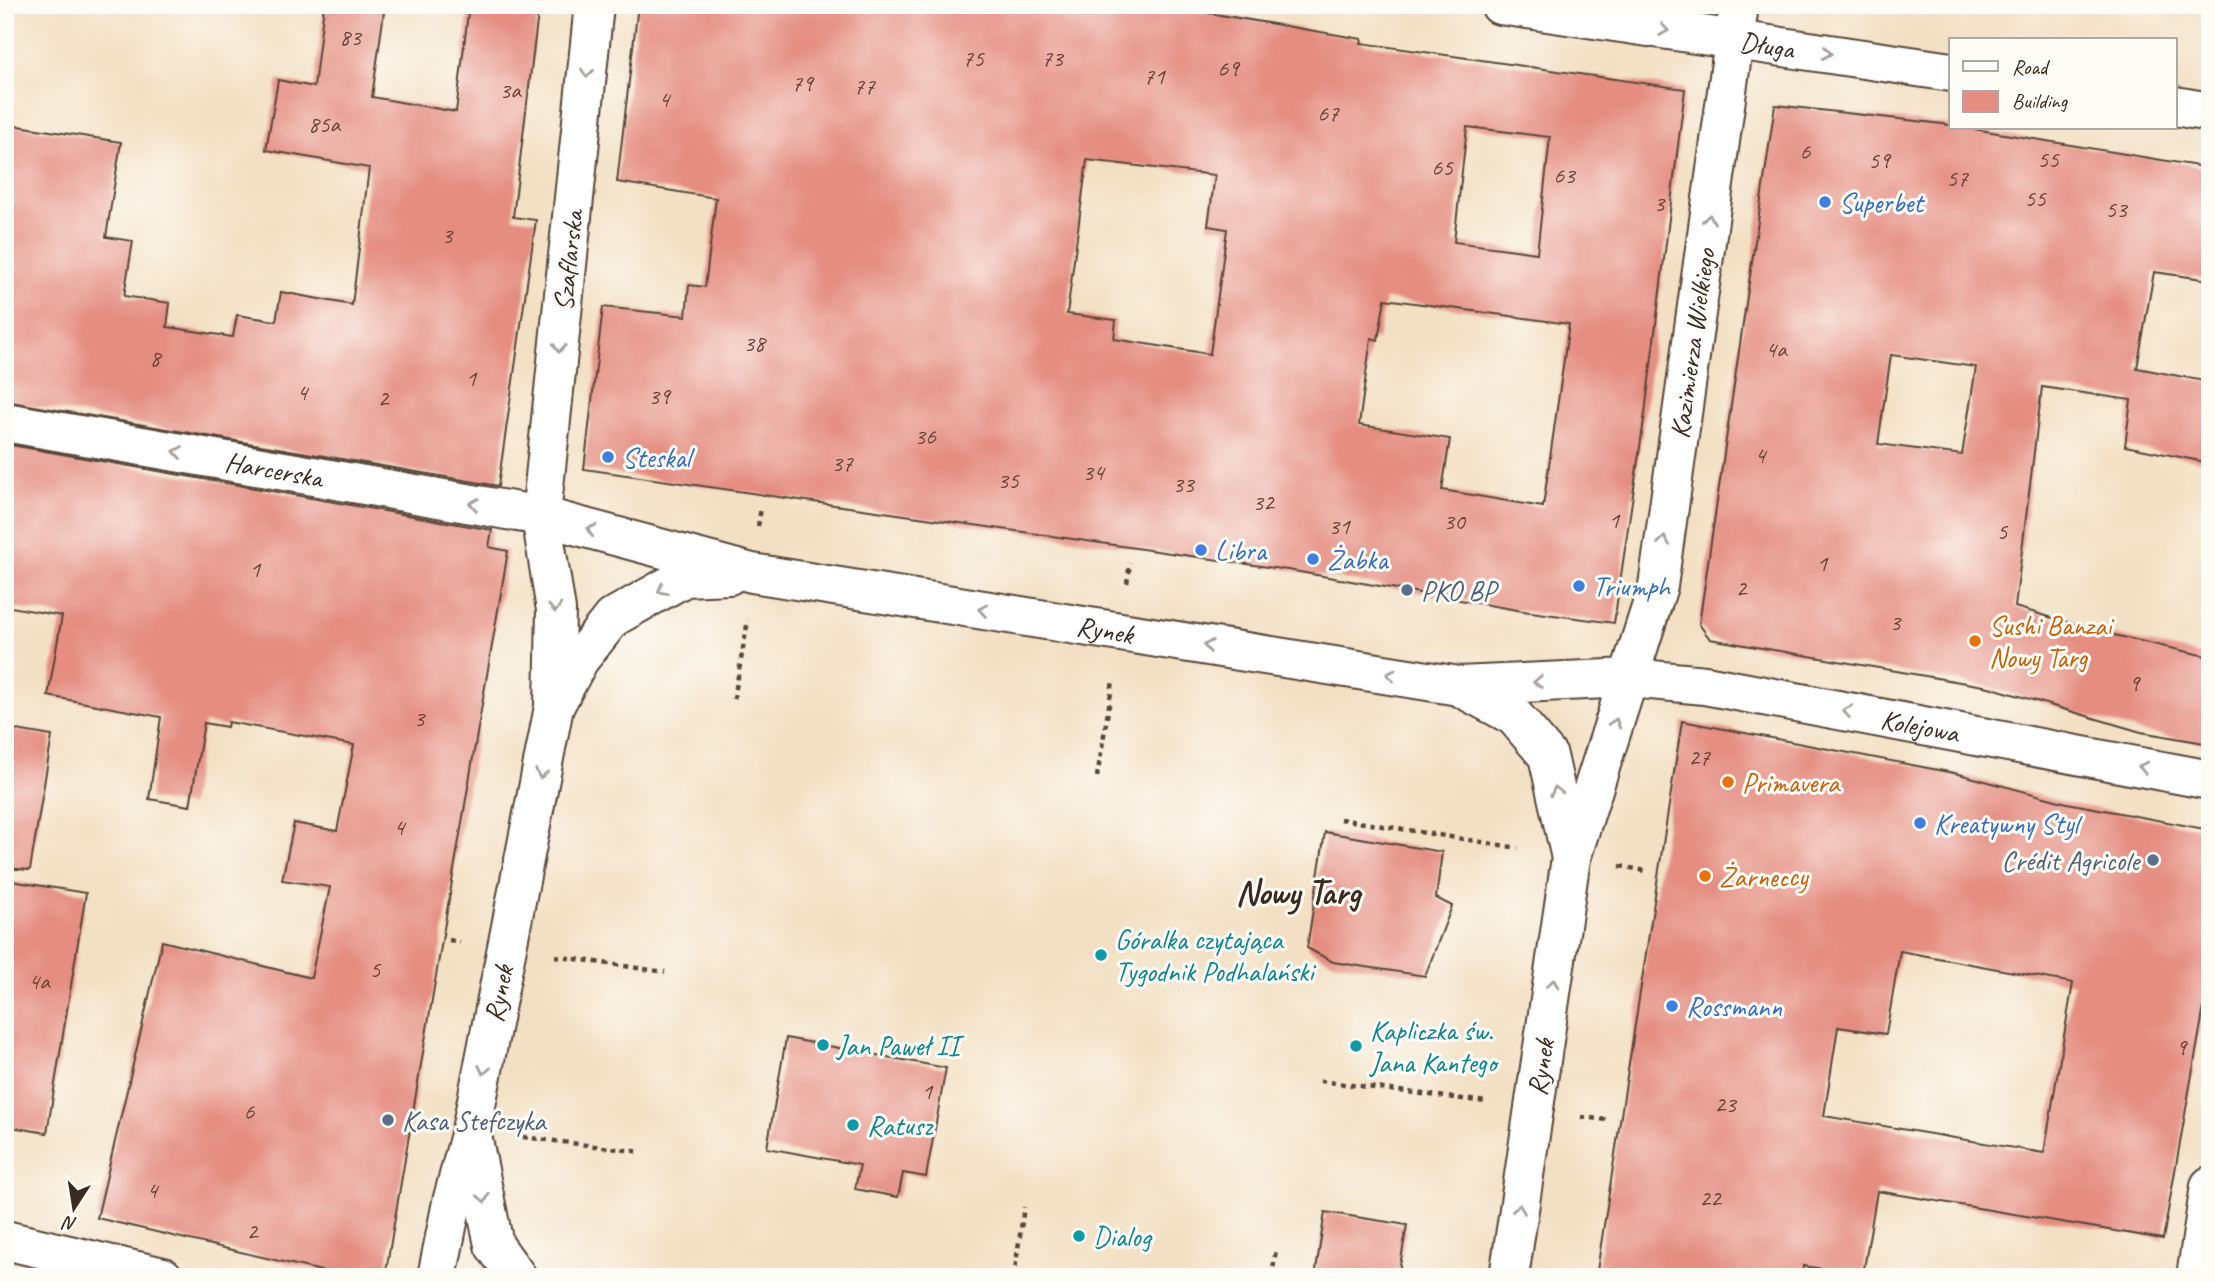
<svg xmlns="http://www.w3.org/2000/svg" width="2215" height="1282" font-family="Caveat,sans-serif">
  <style>
    .building { fill: #e58d81; fill-rule: evenodd }
    .lines { fill: none; stroke-linecap: round; stroke-linejoin: round }
    .street-casing { stroke: #574537; stroke-width: 42 }
    .secondary-casing { stroke: #574537; stroke-width: 42 }
    .path { stroke: #574537; stroke-width: 4.5; stroke-dasharray: 5 5; stroke-linecap: butt }
    .street { stroke: #fff; stroke-width: 38 }
    .secondary { stroke: #fff; stroke-width: 38 }
    .oneway { stroke: #a79f9a }
    .shop-dot { fill: #3f7fe0; stroke: #fdfcf7; stroke-width: 2.5 }
    .service-dot { fill: #5c6f8a; stroke: #fdfcf7; stroke-width: 2.5 }
    .food-dot { fill: #e8710a; stroke: #fdfcf7; stroke-width: 2.5 }
    .culture-dot { fill: #0f9aa8; stroke: #fdfcf7; stroke-width: 2.5 }
    .labels { text-anchor: middle; dominant-baseline: central; stroke-width: 6; stroke-linejoin: round; paint-order: stroke }
    .number-label { font-size: 24px; fill: #664337 }
    .street-label { font-size: 28px; fill: #3b2a1e; stroke: #fdfcf7 }
    .shop-label { font-size: 28px; fill: #366cbe; stroke: #fdfcf7; text-anchor: start }
    .service-label { font-size: 28px; fill: #4e5e75; stroke: #fdfcf7; text-anchor: start }
    .food-label { font-size: 28px; fill: #c56008; stroke: #fdfcf7; text-anchor: start }
    .culture-label { font-size: 28px; fill: #0d838f; stroke: #fdfcf7; text-anchor: start }
    .district-label { font-size: 35px; font-weight: bold; fill: #3b2a1e; stroke: #fdfcf7 }
  </style>
  <rect width="100%" height="100%" fill="#fdfcf7"/>
  <filter id="ink" filterUnits="userSpaceOnUse"><feTurbulence type="fractalNoise" baseFrequency=".0143" numOctaves="2"/><feDisplacementMap in="SourceGraphic" scale="14" xChannelSelector="R" yChannelSelector="G"/><feConvolveMatrix kernelMatrix="1 2 1 2 8 2 1 2 1" color-interpolation-filters="sRGB"/></filter>
  <filter id="wash" filterUnits="userSpaceOnUse"><feTurbulence type="fractalNoise" baseFrequency=".00686" numOctaves="4" result="noise"/><feDisplacementMap in="SourceGraphic" scale="28" xChannelSelector="R" yChannelSelector="G"/><feGaussianBlur stdDeviation="1.57" result="paint"/><feColorMatrix in="noise" values="0 0 0 0 0 0 0 0 0 0 0 0 0 0 0 0 0 1.4 0 .05"/><feComposite in="paint" operator="in"/></filter>
  <g filter="url(#wash)">
    <rect width="100%" height="100%" fill="#f3e0c4"/>
    <g id="blocks">
      <g class="building">
        <path d="M324 5H385L372 97 456 112 469 5H539L513 217 536 220 498 486 5 401V124L121 142 106 237 133 241 124 296 170 303 167 327 233 337 237 315 276 321 281 292 352 305 369 168 266 150 278 80 314 87Z"/>
        <path d="M638 5H1161L1362 39 1361 43 1685 89 1645 413 1614 623 1523 611 1288 570 584 469 603 307 686 316 689 285 705 287 716 198 617 182ZM1467 127 1550 137 1537 253 1454 242ZM1087 160 1215 175 1208 226 1227 229 1210 354 1114 339 1116 320 1067 314ZM1385 299 1569 324 1543 507 1442 490 1450 439 1359 425 1371 338 1378 340Z"/>
        <path d="M1775 105 1943 124 2210 168V280L2154 272 2137 368 2210 382V463L2125 446 2131 400 2042 387 2015 607 2105 633 2210 657V744L2141 732 1989 687 1710 639 1699 624ZM1891 355 1976 367 1962 455 1878 444Z"/>
        <path d="M5 444 492 530 489 547 508 551 385 1277H347L97 1218 162 941 311 978 330 887 282 880 294 823 337 831 354 745 228 722 227 727 204 723 190 806 149 799 161 717 48 696 62 616 5 606Z"/>
        <path d="M1682 721 1959 774 2067 803 2210 830V973L2163 1239 1877 1191 1863 1275 1803 1266 1802 1277H1596ZM1900 951 2073 983 2044 1153 1824 1116 1838 1027 1886 1034Z"/>
        <path d="M5 728 52 736 30 870 5 868Z"/>
        <path d="M1325 832 1442 852 1436 898 1452 906 1425 976 1333 962 1307 948Z"/>
        <path d="M5 880 86 893 47 1133 5 1126Z"/>
        <path d="M786 1038 946 1068 926 1177 903 1173 898 1197 855 1189 860 1165 767 1148Z"/>
        <path d="M1325 1212 1407 1225 1398 1277H1315Z"/>
      </g>
    </g>
  </g>
  <g filter="url(#ink)">
    <use href="#blocks" fill-opacity="0" stroke="#574537" stroke-width="2"/>
    <g class="lines">
      <g class="street-casing">
        <g id="street">
          <path id="s1" d="M1500 5 1951 72"/>
          <path d="M2175 106 2210 112"/>
          <path id="s2" d="M5 422 541 516 752 573 1459 686 1630 678 1705 685 2210 780"/>
          <path d="M1460 687 1514 716 1548 756 1571 858"/>
          <path d="M554 707 579 660 612 618 685 577 729 575"/>
          <path d="M5 1240 163 1277"/>
          <path d="M2196 1277 2210 1186"/>
        </g>
      </g>
      <g class="secondary-casing">
        <g id="secondary">
          <path d="M473 1140 494 1245 517 1277"/>
          <path id="s3" d="M437 1277 452 1202 471 1131 554 707 556 610 541 516 594 5"/>
          <path id="s4" d="M1509 1277 1571 858 1658 586 1739 5"/>
        </g>
      </g>
      <g class="path">
        <path d="M758 526 761 508"/>
        <path d="M1127 583 1130 563"/>
        <path d="M734 699 748 620"/>
        <path d="M1097 777 1113 681"/>
        <path d="M1340 819 1518 848"/>
        <path d="M1620 866 1646 871"/>
        <path d="M449 940 460 942"/>
        <path d="M555 956 665 972"/>
        <path d="M1320 1081 1486 1102"/>
        <path d="M1581 1117 1608 1120"/>
        <path d="M523 1137 642 1152"/>
        <path d="M1014 1277 1024 1207"/>
        <path d="M1272 1277 1276 1249"/>
      </g>
      <use href="#street" class="street"/>
      <use href="#secondary" class="secondary"/>
    </g>
    <defs><path id="oneway-chevron" d="M-2-3.5L2.5 0L-2 3.5" fill="none" stroke-width="1.6" stroke-linecap="round" stroke-linejoin="round" transform="scale(1.75)"/></defs>
    <g class="oneway">
      <use href="#oneway-chevron" transform="translate(1664 30) rotate(8)"/>
      <use href="#oneway-chevron" transform="translate(1827 53) rotate(9)"/>
      <use href="#oneway-chevron" transform="translate(587 73) rotate(96)"/>
      <use href="#oneway-chevron" transform="translate(1709 219) rotate(-82)"/>
      <use href="#oneway-chevron" transform="translate(559 348) rotate(96)"/>
      <use href="#oneway-chevron" transform="translate(178 452) rotate(-170)"/>
      <use href="#oneway-chevron" transform="translate(474 504) rotate(-170)"/>
      <use href="#oneway-chevron" transform="translate(591 530) rotate(-164)"/>
      <use href="#oneway-chevron" transform="translate(1664 541) rotate(-82)"/>
      <use href="#oneway-chevron" transform="translate(662 590) rotate(151)"/>
      <use href="#oneway-chevron" transform="translate(555 608) rotate(85)"/>
      <use href="#oneway-chevron" transform="translate(983 610) rotate(-171)"/>
      <use href="#oneway-chevron" transform="translate(1208 646) rotate(-171)"/>
      <use href="#oneway-chevron" transform="translate(1391 675) rotate(-171)"/>
      <use href="#oneway-chevron" transform="translate(1538 682) rotate(177)"/>
      <use href="#oneway-chevron" transform="translate(1847 711) rotate(-169)"/>
      <use href="#oneway-chevron" transform="translate(1615 723) rotate(-72)"/>
      <use href="#oneway-chevron" transform="translate(2143 767) rotate(-169)"/>
      <use href="#oneway-chevron" transform="translate(541 774) rotate(101)"/>
      <use href="#oneway-chevron" transform="translate(1556 791) rotate(-103)"/>
      <use href="#oneway-chevron" transform="translate(1553 984) rotate(-82)"/>
      <use href="#oneway-chevron" transform="translate(484 1070) rotate(101)"/>
      <use href="#oneway-chevron" transform="translate(484 1198) rotate(79)"/>
      <use href="#oneway-chevron" transform="translate(1519 1209) rotate(-81)"/>
    </g>
  </g>
  <g class="shop-dot">
    <circle cx="1825" cy="202" r="7"/>
    <circle cx="608" cy="457" r="7"/>
    <circle cx="1201" cy="550" r="7"/>
    <circle cx="1313" cy="559" r="7"/>
    <circle cx="1579" cy="586" r="7"/>
    <circle cx="1920" cy="823" r="7"/>
    <circle cx="1672" cy="1006" r="7"/>
  </g>
  <g class="service-dot">
    <circle cx="1407" cy="590" r="7"/>
    <circle cx="2153" cy="860" r="7"/>
    <circle cx="388" cy="1120" r="7"/>
  </g>
  <g class="food-dot">
    <circle cx="1975" cy="641" r="7"/>
    <circle cx="1728" cy="782" r="7"/>
    <circle cx="1705" cy="876" r="7"/>
  </g>
  <g class="culture-dot">
    <circle cx="1101" cy="955" r="7"/>
    <circle cx="823" cy="1045" r="7"/>
    <circle cx="1356" cy="1046" r="7"/>
    <circle cx="853" cy="1125" r="7"/>
    <circle cx="1079" cy="1236" r="7"/>
  </g>
  <g class="labels">
    <g class="number-label">
      <text x="350" y="37">83</text>
      <text x="973" y="58">75</text>
      <text x="1052" y="58">73</text>
      <text x="1228" y="68">69</text>
      <text x="1154" y="76">71</text>
      <text x="802" y="83">79</text>
      <text x="864" y="86">77</text>
      <text x="510" y="90">3a</text>
      <text x="664" y="99">4</text>
      <text x="1328" y="113">67</text>
      <text x="324" y="124">85a</text>
      <text x="1805" y="151">6</text>
      <text x="2048" y="159">55</text>
      <text x="1879" y="160">59</text>
      <text x="1442" y="167">65</text>
      <text x="1564" y="175">63</text>
      <text x="1957" y="178">57</text>
      <text x="2035" y="198">55</text>
      <text x="1659" y="203">3</text>
      <text x="2116" y="209">53</text>
      <text x="447" y="235">3</text>
      <text x="754" y="343">38</text>
      <text x="1776" y="349">4a</text>
      <text x="155" y="358">8</text>
      <text x="471" y="378">1</text>
      <text x="302" y="392">4</text>
      <text x="659" y="396">39</text>
      <text x="383" y="398">2</text>
      <text x="925" y="436">36</text>
      <text x="1760" y="455">4</text>
      <text x="842" y="463">37</text>
      <text x="1093" y="472">34</text>
      <text x="1008" y="480">35</text>
      <text x="1183" y="484">33</text>
      <text x="1263" y="502">32</text>
      <text x="1614" y="520">1</text>
      <text x="1454" y="521">30</text>
      <text x="1339" y="526">31</text>
      <text x="2002" y="531">5</text>
      <text x="1822" y="563">1</text>
      <text x="255" y="569">1</text>
      <text x="1741" y="588">2</text>
      <text x="1895" y="622">3</text>
      <text x="2134" y="683">9</text>
      <text x="419" y="718">3</text>
      <text x="1699" y="757">27</text>
      <text x="399" y="827">4</text>
      <text x="375" y="969">5</text>
      <text x="39" y="981">4a</text>
      <text x="2181" y="1047">9</text>
      <text x="927" y="1091">1</text>
      <text x="1725" y="1104">23</text>
      <text x="249" y="1111">6</text>
      <text x="152" y="1190">4</text>
      <text x="1710" y="1198">22</text>
      <text x="252" y="1231">2</text>
    </g>
    <g class="street-label">
      <text stroke="none"><textPath href="#s1" startOffset="270">Długa</textPath></text>
      <text stroke="none"><textPath href="#s3" startOffset="1031">Szaflarska</textPath></text>
      <text stroke="none"><textPath href="#s4" startOffset="954">Kazimierza Wielkiego</textPath></text>
      <text stroke="none"><textPath href="#s2" startOffset="273">Harcerska</textPath></text>
      <text stroke="none"><textPath href="#s2" startOffset="1120">Rynek</textPath></text>
      <text stroke="none"><textPath href="#s2" startOffset="1944">Kolejowa</textPath></text>
      <text stroke="none"><textPath href="#s3" startOffset="290">Rynek</textPath></text>
      <text stroke="none"><textPath href="#s4" startOffset="212">Rynek</textPath></text>
    </g>
    <g class="shop-label">
      <text x="1839" y="202">Superbet</text>
      <text x="622" y="457">Steskal</text>
      <text x="1215" y="550">Libra</text>
      <text x="1327" y="559">Żabka</text>
      <text x="1593" y="586">Triumph</text>
      <text x="1934" y="823">Kreatywny Styl</text>
      <text x="1686" y="1006">Rossmann</text>
    </g>
    <g class="service-label">
      <text x="1421" y="590">PKO BP</text>
      <text x="2139" y="860" text-anchor="end">Crédit Agricole</text>
      <text x="402" y="1120">Kasa Stefczyka</text>
    </g>
    <g class="food-label">
      <text x="1989" y="625">Sushi Banzai<tspan x="1989" dy="32">Nowy Targ</tspan></text>
      <text x="1742" y="782">Primavera</text>
      <text x="1719" y="876">Żarneccy</text>
    </g>
    <g class="culture-label">
      <text x="1115" y="939">Góralka czytająca<tspan x="1115" dy="32">Tygodnik Podhalański</tspan></text>
      <text x="1370" y="1030">Kapliczka św.<tspan x="1370" dy="32">Jana Kantego</tspan></text>
      <text x="837" y="1045">Jan Paweł II</text>
      <text x="867" y="1125">Ratusz</text>
      <text x="1093" y="1236">Dialog</text>
    </g>
    <g class="district-label">
      <text x="1298" y="892">Nowy Targ</text>
    </g>
  </g>
  <rect width="2215" height="1282" fill="none" stroke="#fdfcf7" stroke-width="28"/>
  <rect x="1949" y="38" width="228" height="91" fill="#fdfcf7" stroke="#afa8a0" stroke-width="2"/>
  <rect x="1963" y="61" width="35" height="10" fill="#ffffff" stroke="#afa8a0" stroke-width="2"/>
  <text x="2012" y="74" font-size="21" fill="#3b2a1e">Road</text>
  <rect x="1963" y="91" width="35" height="21" fill="#e58d81" stroke="#afa8a0" stroke-width="2"/>
  <text x="2012" y="108" font-size="21" fill="#3b2a1e">Building</text>
  <g transform="translate(74 1208) rotate(192)" stroke="#fdfcf7" stroke-width="5" paint-order="stroke">
  <path d="M0-5L12 26L0 18L-12 26Z" fill="#3b2a1e"/>
  <text y="-10" font-size="19" font-weight="bold" text-anchor="middle" fill="#3b2a1e">N</text>
  </g>
</svg>
